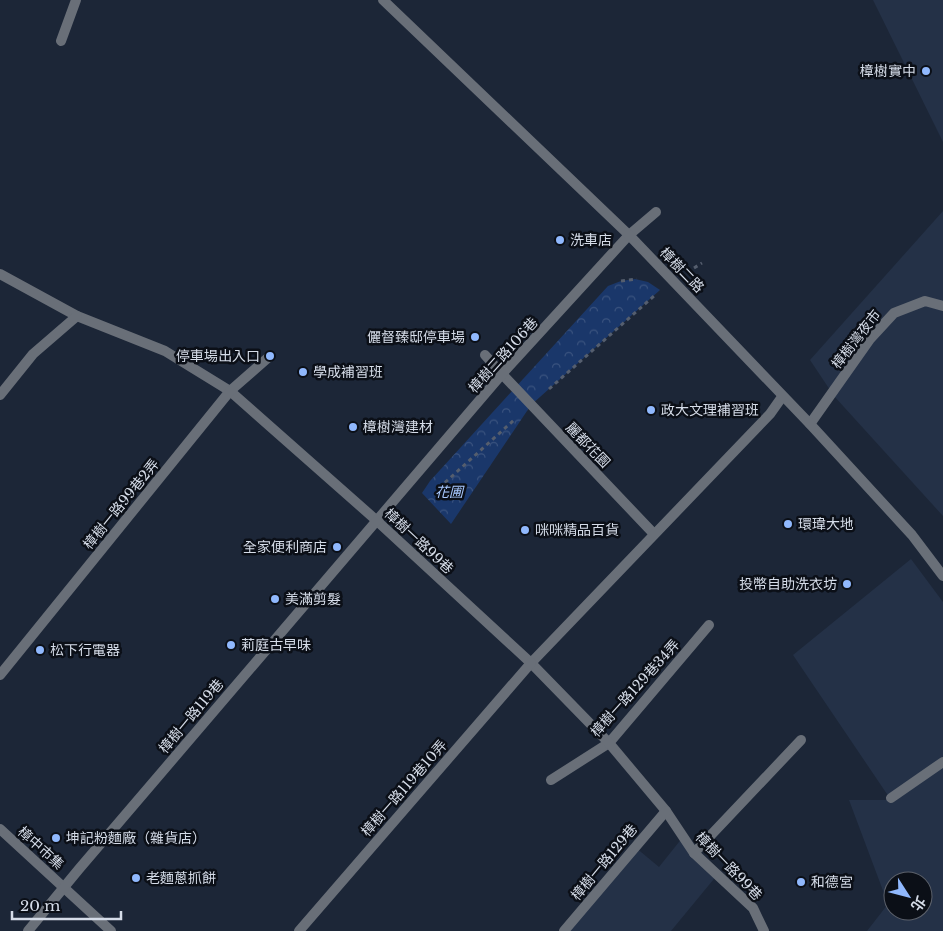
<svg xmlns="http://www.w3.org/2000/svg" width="943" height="931" font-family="'Libre Baskerville','Noto Sans TC',serif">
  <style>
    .built { fill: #243147; fill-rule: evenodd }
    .forest { fill: url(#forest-crowns) }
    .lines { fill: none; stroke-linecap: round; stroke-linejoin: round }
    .path { stroke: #555e6e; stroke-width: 3; stroke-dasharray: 4 4; stroke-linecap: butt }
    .service { stroke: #696f78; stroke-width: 10 }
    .pedestrian { stroke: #696f78; stroke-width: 10 }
    .minor { stroke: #696f78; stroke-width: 10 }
    .tertiary { stroke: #696f78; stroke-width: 10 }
    .poi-dot { fill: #90b8fd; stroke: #0b0f17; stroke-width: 2 }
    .labels { text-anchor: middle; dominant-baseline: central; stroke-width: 5; stroke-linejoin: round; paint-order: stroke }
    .poi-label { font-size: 14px; fill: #d5dce8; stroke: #0b0f17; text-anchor: start }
    .street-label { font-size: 14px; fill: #d5dce8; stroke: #0b0f17 }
    .park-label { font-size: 14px; font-style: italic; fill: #a9c9ff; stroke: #0b0f17 }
  </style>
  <defs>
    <pattern id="forest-crowns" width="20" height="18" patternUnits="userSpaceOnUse" patternTransform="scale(1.25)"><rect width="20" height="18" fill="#1a376a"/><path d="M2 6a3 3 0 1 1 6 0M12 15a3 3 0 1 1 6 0" fill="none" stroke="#3a537f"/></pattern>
  </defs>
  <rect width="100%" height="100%" fill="#1c2637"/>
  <g class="built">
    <path d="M873 0H943V142Z"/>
    <path d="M943 211V516L834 396 810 360Z"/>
    <path d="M911 559 943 602V931H867L888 904 849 800H891L793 655ZM893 881H923V911H893Z"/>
    <path d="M683 837 718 874 671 931H564L635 847 659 867Z"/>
  </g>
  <path class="forest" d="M635 279 648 282 660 290 531 405 451 524 422 493 430 481 608 286 621 281Z"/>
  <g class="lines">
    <g class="path">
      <path d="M694 268 702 263"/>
      <path d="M621 281 637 279"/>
      <path d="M549 389 654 296"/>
      <path d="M439 488 514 420"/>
    </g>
    <g class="service">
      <path d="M485 355 502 374"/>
      <path d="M810 424 870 339 894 313 925 301 943 306"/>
      <path d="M551 780 609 743 709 625"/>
      <path d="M694 853 801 740"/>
    </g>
    <g class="pedestrian">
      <path d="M61 41 76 0"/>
      <path d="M502 374 654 534"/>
      <path d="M531 663 770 414 782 397"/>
    </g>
    <g class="minor">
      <path d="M0 274 77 316 165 351 230 391 376 520 531 663 609 743 666 811 694 853 753 908 764 931"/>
      <path d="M0 395 33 354 77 316"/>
      <path d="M0 675 230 391 270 356"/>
      <path d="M891 798 943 762"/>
      <path d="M0 829 111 931"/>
      <path d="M28 931 79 869 502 374 629 235 656 212"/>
      <path d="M299 931 531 663"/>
      <path d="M564 931 666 811"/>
    </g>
    <path class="tertiary" d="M383 0 629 235 810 424 912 535 943 576"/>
  </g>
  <g class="poi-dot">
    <circle cx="926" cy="71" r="5"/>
    <circle cx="560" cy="240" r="5"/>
    <circle cx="475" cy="337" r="5"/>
    <circle cx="270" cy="356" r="5"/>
    <circle cx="303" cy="372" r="5"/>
    <circle cx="651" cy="410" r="5"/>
    <circle cx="353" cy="427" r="5"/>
    <circle cx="788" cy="524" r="5"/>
    <circle cx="525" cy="530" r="5"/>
    <circle cx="337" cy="547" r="5"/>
    <circle cx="847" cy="584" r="5"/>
    <circle cx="275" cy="599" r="5"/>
    <circle cx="231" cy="645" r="5"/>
    <circle cx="40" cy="650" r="5"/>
    <circle cx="56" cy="838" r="5"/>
    <circle cx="136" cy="878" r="5"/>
    <circle cx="801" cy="882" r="5"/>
  </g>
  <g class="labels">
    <g class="poi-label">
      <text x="916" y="71" text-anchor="end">樟樹實中</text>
      <text x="570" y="240">洗車店</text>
      <text x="465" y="337" text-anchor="end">儷督臻邸停車場</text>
      <text x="260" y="356" text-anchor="end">停車場出入口</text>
      <text x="313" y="372">學成補習班</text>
      <text x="661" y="410">政大文理補習班</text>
      <text x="363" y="427">樟樹灣建材</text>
      <text x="798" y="524">環瑋大地</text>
      <text x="535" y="530">咪咪精品百貨</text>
      <text x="327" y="547" text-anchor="end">全家便利商店</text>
      <text x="837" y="584" text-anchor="end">投幣自助洗衣坊</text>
      <text x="285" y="599">美滿剪髮</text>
      <text x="241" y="645">莉庭古早味</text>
      <text x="50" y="650">松下行電器</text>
      <text x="66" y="838">坤記粉麵廠（雜貨店）</text>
      <text x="146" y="878">老麵蔥抓餅</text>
      <text x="811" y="882">和德宮</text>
    </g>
    <g class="street-label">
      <text transform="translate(682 270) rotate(46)">樟樹二路</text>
      <text transform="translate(856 339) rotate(-52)">樟樹灣夜市</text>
      <text transform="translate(503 355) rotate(-48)">樟樹二路106巷</text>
      <text transform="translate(588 445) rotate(46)">麗都花園</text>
      <text transform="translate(121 504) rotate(-51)">樟樹一路99巷2弄</text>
      <text transform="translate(419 541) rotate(43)">樟樹一路99巷</text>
      <text transform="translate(635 688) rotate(-48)">樟樹一路129巷34弄</text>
      <text transform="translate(191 716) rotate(-50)">樟樹一路119巷</text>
      <text transform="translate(404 788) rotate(-49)">樟樹一路119巷10弄</text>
      <text transform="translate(41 848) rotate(42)">樟中市集</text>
      <text transform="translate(604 862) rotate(-50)">樟樹一路129巷</text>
      <text transform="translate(729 866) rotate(46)">樟樹一路99巷</text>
    </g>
    <g class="park-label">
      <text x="449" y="492">花圃</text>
    </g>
  </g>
  <g transform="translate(908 896) rotate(126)"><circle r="24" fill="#0b0f17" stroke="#5c616b"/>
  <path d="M0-4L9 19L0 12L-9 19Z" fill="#90b8fd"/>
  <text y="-8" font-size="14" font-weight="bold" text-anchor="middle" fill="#d5dce8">北</text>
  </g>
  <path d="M12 911v8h109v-8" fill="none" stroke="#d5dce8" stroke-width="2.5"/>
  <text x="20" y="911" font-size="15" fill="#d5dce8" stroke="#0b0f17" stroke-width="4" paint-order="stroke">20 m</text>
</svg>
